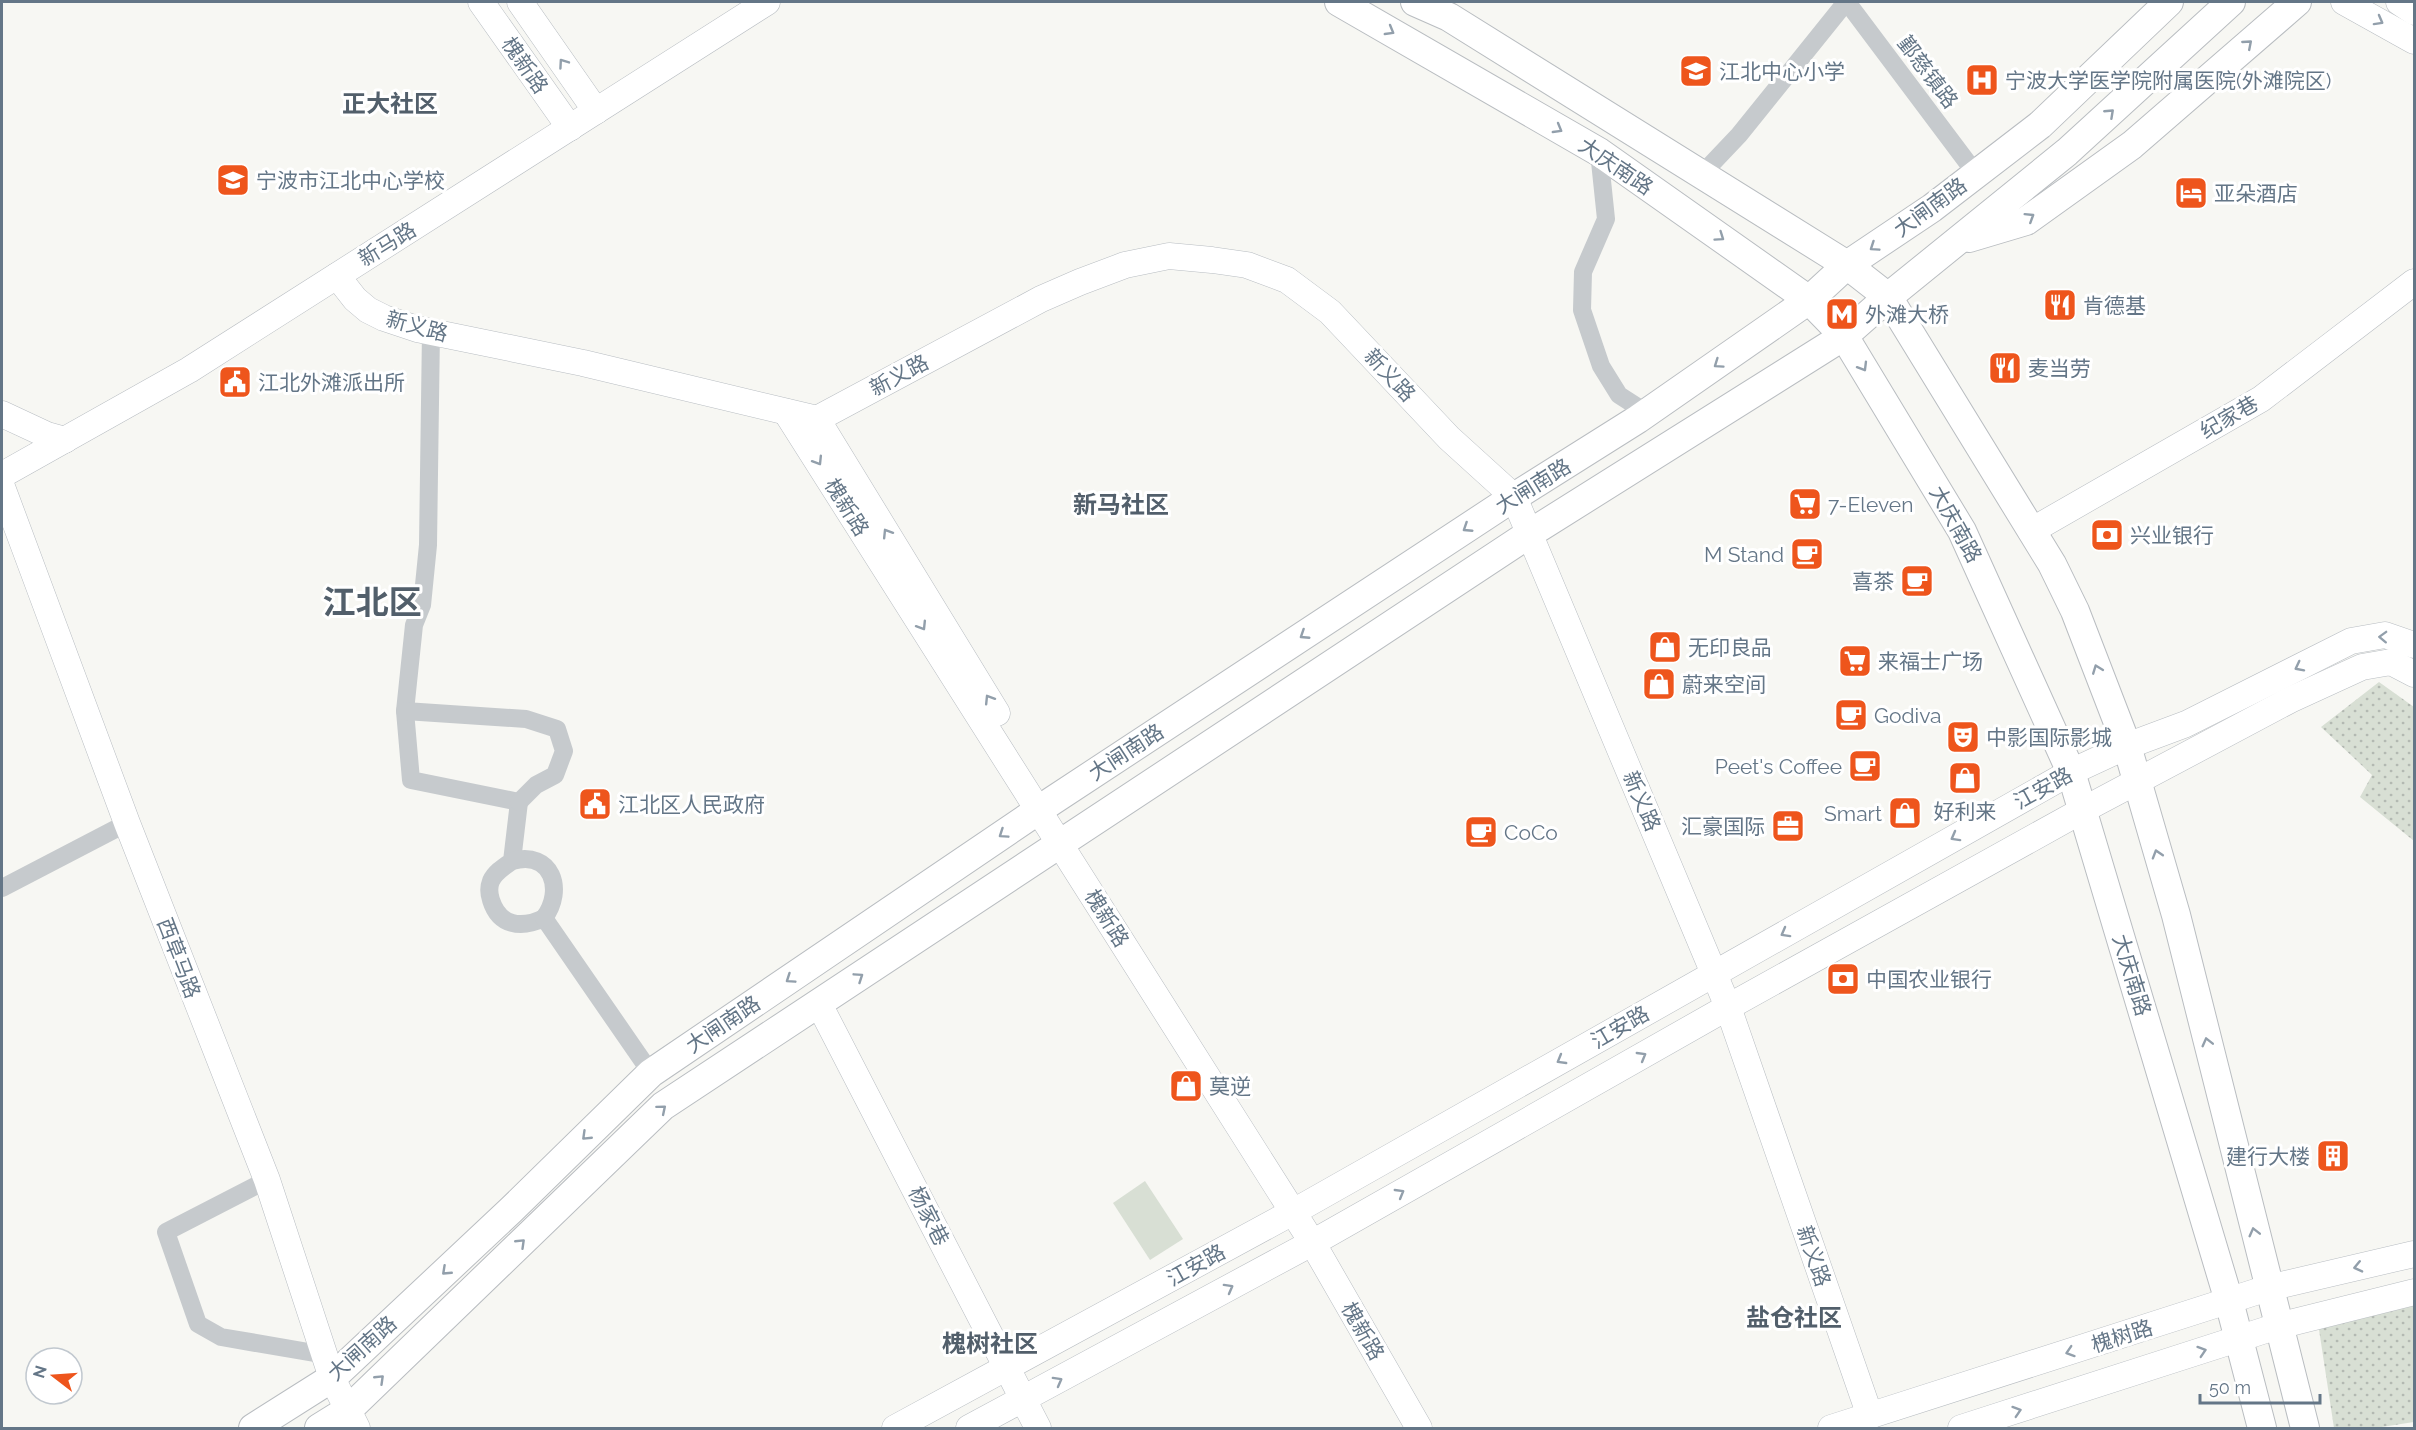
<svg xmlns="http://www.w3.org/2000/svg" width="2416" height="1430" font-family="Raleway,'Noto Sans SC',sans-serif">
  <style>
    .grass { fill: url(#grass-dots) }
    .garden { fill: #d8dfd4 }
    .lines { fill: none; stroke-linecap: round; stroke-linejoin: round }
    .secondary-casing { stroke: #b8bdc2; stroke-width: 27 }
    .primary-casing { stroke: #b9bdc1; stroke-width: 30 }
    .street { stroke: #c6cacd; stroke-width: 18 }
    .secondary { stroke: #fff; stroke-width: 26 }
    .primary { stroke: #fff; stroke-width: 28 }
    .oneway { stroke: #929fab }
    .labels { text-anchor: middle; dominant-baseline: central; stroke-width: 6; stroke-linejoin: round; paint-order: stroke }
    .street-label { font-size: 21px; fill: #647687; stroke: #fff }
    .poi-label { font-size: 21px; fill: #647687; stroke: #fff; text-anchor: start }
    .quarter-label { font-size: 24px; font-weight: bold; fill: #525f6b; stroke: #fff }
    .town-label { font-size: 33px; font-weight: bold; fill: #525f6b; stroke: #fff }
  </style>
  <defs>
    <pattern id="grass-dots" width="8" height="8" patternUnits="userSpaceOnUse" patternTransform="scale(1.5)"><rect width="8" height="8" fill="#d8dfd4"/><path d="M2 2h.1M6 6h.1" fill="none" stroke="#b3b9b2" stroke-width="1.8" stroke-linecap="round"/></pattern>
  </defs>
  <rect width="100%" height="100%" fill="#f7f7f3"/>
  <g class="grass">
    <path d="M2379 682 2414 707V841L2360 797 2372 775 2321 727Z"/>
    <path d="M2414 1301V1422L2375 1428H2334L2318 1323Z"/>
  </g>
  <path class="garden" d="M1145 1181 1183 1239 1150 1260 1113 1203Z"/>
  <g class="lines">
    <g class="secondary-casing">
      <g id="secondary">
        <path d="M481 2 570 128"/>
        <path d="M520 2 596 111"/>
        <path d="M2344 2 2414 41"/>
        <path d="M2399 2 2414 12"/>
        <path d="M337 276 355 299 368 310 384 318 417 329 583 363 817 419 1041 299 1080 282 1125 265 1169 256 1212 260 1247 265 1287 280 1330 312 1449 438 1514 497 1728 1007 1870 1416"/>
        <path d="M786 412 1312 1242 1419 1428"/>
        <path d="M2 414 47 435 65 440"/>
        <path d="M817 419 997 713"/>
        <path d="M2 475 189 370 767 2"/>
        <path d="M2 487 127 823 267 1180 332 1378 357 1428"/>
        <path d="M2031 531 2261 399 2414 282"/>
        <path d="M819 1004 1038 1428"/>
        <path d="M895 1428 1302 1207 2071 772 2127 746 2186 724 2351 641 2385 635 2414 645"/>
        <path d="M969 1428 1321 1238 1728 1007 2083 810 2290 700 2362 667 2391 662 2414 674"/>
        <path d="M1831 1428 2268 1288 2414 1254"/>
        <path d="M1961 1428 2278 1326 2414 1292"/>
      </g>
    </g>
    <g class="primary-casing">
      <g id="primary">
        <path d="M1339 2 1599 152 1809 300 1844 336 1962 531 2071 772 2229 1301 2262 1428"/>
        <path d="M1415 2 1449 17 1847 265 1888 297 2052 564 2075 611 2127 746 2176 915 2305 1428"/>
        <path d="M1969 238 2026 221 2132 145 2297 2"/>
        <path d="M253 1428 332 1378 511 1210 651 1073 1052 801 1514 497 1638 419 1809 300 1847 265 1932 208 2040 125 2169 2"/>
        <path d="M319 1428 348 1410 663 1106 1529 534 1844 336 1888 297 2067 152 2231 2"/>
      </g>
    </g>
    <g class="street">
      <path d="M1847 2 1973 170"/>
      <path d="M1599 152 1606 219 1583 272 1582 310 1601 366 1619 395 1647 413"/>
      <path d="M1702 174 1739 135 1846 2"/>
      <path d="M431 331 428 545 422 605 414 625 405 711 411 780 519 802 512 861C505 866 495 872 491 881 489 886 489 894 491 900 499 926 521 929 544 918L651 1073"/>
      <path d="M405 711 526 719 557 729 564 751 555 775 536 785 519 802"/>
      <path d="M512 861C552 850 565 890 544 918"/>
      <path d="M2 888 127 823"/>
      <path d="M267 1180 166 1232 198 1324 221 1337 326 1355"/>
    </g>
    <use href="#secondary" class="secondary"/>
    <use href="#primary" class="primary"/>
  </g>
  <defs><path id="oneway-chevron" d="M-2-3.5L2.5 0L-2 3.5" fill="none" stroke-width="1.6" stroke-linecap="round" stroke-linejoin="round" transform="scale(1.5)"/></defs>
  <g class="oneway">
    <use href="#oneway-chevron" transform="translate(2379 21) rotate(29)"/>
    <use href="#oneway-chevron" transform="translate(1390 31) rotate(30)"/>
    <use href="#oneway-chevron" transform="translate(2248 44) rotate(-41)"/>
    <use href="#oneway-chevron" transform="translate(563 63) rotate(-125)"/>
    <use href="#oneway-chevron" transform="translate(2110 113) rotate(-43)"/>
    <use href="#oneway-chevron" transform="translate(1558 129) rotate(30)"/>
    <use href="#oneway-chevron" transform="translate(2030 217) rotate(-32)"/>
    <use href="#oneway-chevron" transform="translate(1720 237) rotate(35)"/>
    <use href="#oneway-chevron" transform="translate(1874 247) rotate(146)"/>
    <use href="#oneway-chevron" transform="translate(1718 364) rotate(145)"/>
    <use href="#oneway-chevron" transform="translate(1863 367) rotate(59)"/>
    <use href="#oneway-chevron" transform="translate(818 461) rotate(58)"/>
    <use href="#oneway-chevron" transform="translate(1467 528) rotate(147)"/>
    <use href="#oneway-chevron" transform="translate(887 533) rotate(-122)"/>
    <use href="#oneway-chevron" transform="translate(922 626) rotate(58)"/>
    <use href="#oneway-chevron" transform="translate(1304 635) rotate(147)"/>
    <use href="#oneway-chevron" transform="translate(2383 637) rotate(-178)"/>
    <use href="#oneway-chevron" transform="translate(2299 667) rotate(153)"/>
    <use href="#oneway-chevron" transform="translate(2097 669) rotate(-111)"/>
    <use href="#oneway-chevron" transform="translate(989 699) rotate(-122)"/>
    <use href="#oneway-chevron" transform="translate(1003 834) rotate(146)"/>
    <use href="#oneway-chevron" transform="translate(1955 837) rotate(151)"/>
    <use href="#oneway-chevron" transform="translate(2157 854) rotate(-107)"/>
    <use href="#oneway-chevron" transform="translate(1785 933) rotate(151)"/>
    <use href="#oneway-chevron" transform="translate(859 977) rotate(-34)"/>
    <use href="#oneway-chevron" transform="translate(790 979) rotate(146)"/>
    <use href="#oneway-chevron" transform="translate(2207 1042) rotate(-104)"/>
    <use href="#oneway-chevron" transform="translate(1642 1056) rotate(-30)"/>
    <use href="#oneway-chevron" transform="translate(1561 1060) rotate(150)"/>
    <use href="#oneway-chevron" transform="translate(662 1109) rotate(-40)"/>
    <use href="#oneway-chevron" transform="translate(586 1136) rotate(136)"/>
    <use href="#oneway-chevron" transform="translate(1400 1193) rotate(-30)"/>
    <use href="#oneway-chevron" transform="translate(2254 1232) rotate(-104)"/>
    <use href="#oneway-chevron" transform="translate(521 1243) rotate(-44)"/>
    <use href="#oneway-chevron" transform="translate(2358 1267) rotate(167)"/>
    <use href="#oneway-chevron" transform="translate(446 1271) rotate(137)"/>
    <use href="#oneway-chevron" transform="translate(1229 1288) rotate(-29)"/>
    <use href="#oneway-chevron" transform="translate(2202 1351) rotate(-18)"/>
    <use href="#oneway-chevron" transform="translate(2070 1352) rotate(162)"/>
    <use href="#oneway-chevron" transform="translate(380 1379) rotate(-44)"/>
    <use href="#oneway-chevron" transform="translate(1058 1381) rotate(-29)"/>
    <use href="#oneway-chevron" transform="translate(2017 1411) rotate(-18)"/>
  </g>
  <defs>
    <g id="school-square" transform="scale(1.725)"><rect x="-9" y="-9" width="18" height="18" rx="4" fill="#ee551c" stroke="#fff"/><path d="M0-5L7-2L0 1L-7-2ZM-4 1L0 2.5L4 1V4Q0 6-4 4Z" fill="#fff"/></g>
    <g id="hospital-square" transform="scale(1.725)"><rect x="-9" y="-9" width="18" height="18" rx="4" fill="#ee551c" stroke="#fff"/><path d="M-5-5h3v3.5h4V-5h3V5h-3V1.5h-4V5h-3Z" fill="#fff"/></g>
    <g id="hotel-square" transform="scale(1.725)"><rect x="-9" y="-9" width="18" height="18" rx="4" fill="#ee551c" stroke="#fff"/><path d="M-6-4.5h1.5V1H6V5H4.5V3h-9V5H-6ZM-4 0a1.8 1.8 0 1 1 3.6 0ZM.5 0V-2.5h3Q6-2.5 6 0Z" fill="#fff"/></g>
    <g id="restaurant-square" transform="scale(1.725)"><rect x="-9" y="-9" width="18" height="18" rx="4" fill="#ee551c" stroke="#fff"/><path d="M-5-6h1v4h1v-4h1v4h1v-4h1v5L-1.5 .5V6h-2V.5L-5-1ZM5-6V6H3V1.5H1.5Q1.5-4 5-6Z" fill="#fff"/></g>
    <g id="metro-square" transform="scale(1.725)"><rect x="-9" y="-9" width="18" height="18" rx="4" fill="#ee551c" stroke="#fff"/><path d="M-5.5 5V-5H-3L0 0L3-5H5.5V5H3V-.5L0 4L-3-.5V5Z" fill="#fff"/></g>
    <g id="civic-square" transform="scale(1.725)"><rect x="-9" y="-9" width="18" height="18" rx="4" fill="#ee551c" stroke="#fff"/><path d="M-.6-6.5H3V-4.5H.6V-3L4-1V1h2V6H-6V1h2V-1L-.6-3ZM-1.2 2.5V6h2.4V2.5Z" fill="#fff"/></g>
    <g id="supermarket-square" transform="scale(1.725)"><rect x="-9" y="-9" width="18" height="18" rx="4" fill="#ee551c" stroke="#fff"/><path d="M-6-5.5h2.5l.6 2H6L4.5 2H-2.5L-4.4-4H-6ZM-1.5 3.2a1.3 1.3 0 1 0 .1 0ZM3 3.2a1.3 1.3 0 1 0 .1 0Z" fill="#fff"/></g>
    <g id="bank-square" transform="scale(1.725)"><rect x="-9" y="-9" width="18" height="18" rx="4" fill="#ee551c" stroke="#fff"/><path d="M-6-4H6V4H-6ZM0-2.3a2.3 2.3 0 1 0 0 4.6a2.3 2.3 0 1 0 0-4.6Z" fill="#fff"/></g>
    <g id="cafe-square" transform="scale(1.725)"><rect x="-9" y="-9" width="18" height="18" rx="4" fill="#ee551c" stroke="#fff"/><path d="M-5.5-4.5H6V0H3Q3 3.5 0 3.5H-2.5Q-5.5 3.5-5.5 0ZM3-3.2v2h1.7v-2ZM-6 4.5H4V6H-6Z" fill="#fff"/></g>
    <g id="shop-square" transform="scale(1.725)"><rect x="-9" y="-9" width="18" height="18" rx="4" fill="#ee551c" stroke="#fff"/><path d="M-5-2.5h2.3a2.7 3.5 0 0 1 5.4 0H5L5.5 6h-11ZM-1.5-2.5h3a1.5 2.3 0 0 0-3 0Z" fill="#fff"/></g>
    <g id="theatre-square" transform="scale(1.725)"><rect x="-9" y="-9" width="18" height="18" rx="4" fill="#ee551c" stroke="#fff"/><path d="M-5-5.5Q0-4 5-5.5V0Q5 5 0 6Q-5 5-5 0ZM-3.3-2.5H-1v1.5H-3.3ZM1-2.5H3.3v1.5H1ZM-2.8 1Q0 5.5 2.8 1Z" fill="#fff"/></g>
    <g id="office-square" transform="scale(1.725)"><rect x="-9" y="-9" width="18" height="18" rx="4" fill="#ee551c" stroke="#fff"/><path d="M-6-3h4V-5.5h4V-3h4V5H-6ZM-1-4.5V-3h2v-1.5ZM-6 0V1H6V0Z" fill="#fff"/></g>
    <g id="building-square" transform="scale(1.725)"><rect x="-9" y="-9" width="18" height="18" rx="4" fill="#ee551c" stroke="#fff"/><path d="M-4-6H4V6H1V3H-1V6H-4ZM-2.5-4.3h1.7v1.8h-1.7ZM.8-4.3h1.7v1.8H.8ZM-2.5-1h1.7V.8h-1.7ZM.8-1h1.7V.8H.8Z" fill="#fff"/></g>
  </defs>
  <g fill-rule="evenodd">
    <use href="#school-square" x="1696" y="71"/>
    <use href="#hospital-square" x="1982" y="80"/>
    <use href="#school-square" x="233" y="180"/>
    <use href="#hotel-square" x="2191" y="193"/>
    <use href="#restaurant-square" x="2060" y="305"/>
    <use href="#metro-square" x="1842" y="314"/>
    <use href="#restaurant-square" x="2005" y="368"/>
    <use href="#civic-square" x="235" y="382"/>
    <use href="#supermarket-square" x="1805" y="504"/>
    <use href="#bank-square" x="2107" y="535"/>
    <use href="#cafe-square" x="1807" y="554"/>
    <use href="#cafe-square" x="1917" y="581"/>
    <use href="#shop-square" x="1665" y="647"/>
    <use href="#supermarket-square" x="1855" y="661"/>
    <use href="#shop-square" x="1659" y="684"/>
    <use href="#cafe-square" x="1851" y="715"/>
    <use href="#theatre-square" x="1963" y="737"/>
    <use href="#cafe-square" x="1865" y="766"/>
    <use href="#shop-square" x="1965" y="778"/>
    <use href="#civic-square" x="595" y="804"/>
    <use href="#shop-square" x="1905" y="813"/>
    <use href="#office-square" x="1788" y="826"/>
    <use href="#cafe-square" x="1481" y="832"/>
    <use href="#bank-square" x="1843" y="979"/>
    <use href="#shop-square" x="1186" y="1086"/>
    <use href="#building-square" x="2333" y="1156"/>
  </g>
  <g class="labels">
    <g class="street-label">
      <text transform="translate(525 65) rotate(55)">槐新路</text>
      <text transform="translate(1928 72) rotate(53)">鄞慈镇路</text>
      <text transform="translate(1616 166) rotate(34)">大庆南路</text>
      <text transform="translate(1930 207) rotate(-36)">大闸南路</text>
      <text transform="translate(387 244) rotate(-32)">新马路</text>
      <text transform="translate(417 326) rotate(15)">新义路</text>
      <text transform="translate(899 375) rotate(-28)">新义路</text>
      <text transform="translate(1390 375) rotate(47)">新义路</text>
      <text transform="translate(2229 417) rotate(-30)">纪家巷</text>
      <text transform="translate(1533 486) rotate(-32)">大闸南路</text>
      <text transform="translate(847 507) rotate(58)">槐新路</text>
      <text transform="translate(1956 524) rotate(61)">大庆南路</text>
      <text transform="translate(1126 752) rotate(-33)">大闸南路</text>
      <text transform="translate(2043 788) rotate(-29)">江安路</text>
      <text transform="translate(1642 801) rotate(67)">新义路</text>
      <text transform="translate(1107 918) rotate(58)">槐新路</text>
      <text transform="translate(179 958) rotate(69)">西草马路</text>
      <text transform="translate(2132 975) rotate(73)">大庆南路</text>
      <text transform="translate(723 1024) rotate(-34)">大闸南路</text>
      <text transform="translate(1620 1027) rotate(-30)">江安路</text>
      <text transform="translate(929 1216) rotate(63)">杨家巷</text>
      <text transform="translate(1814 1256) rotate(71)">新义路</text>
      <text transform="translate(1196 1265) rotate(-29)">江安路</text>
      <text transform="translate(1363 1331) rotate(60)">槐新路</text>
      <text transform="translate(2122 1336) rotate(-18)">槐树路</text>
      <text transform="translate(362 1348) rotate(-42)">大闸南路</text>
    </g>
    <g class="poi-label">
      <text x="1719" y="71">江北中心小学</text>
      <text x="2005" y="80">宁波大学医学院附属医院(外滩院区)</text>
      <text x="256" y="180">宁波市江北中心学校</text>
      <text x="2214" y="193">亚朵酒店</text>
      <text x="2083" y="305">肯德基</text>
      <text x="1865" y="314">外滩大桥</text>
      <text x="2028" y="368">麦当劳</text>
      <text x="258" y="382">江北外滩派出所</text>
      <text x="1828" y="504">7-Eleven</text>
      <text x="2130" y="535">兴业银行</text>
      <text x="1784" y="554" text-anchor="end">M Stand</text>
      <text x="1894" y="581" text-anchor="end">喜茶</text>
      <text x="1688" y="647">无印良品</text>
      <text x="1878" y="661">来福士广场</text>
      <text x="1682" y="684">蔚来空间</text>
      <text x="1874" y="715">Godiva</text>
      <text x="1986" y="737">中影国际影城</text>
      <text x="1842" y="766" text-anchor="end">Peet's Coffee</text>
      <text x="618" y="804">江北区人民政府</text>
      <text x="1965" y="811" text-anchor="middle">好利来</text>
      <text x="1882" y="813" text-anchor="end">Smart</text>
      <text x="1765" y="826" text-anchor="end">汇豪国际</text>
      <text x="1504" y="832">CoCo</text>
      <text x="1866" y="979">中国农业银行</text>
      <text x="1209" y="1086">莫逆</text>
      <text x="2310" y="1156" text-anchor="end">建行大楼</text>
    </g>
    <g class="quarter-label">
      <text x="390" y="103">正大社区</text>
      <text x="1121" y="504">新马社区</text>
      <text x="1794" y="1317">盐仓社区</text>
      <text x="990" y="1343">槐树社区</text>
    </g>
    <g class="town-label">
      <text x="372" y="602">江北区</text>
    </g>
  </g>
  <rect width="2416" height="1430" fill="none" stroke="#647687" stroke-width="6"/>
  <g transform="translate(54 1376) rotate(287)"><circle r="28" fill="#ffffff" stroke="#c1c8cf" stroke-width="1.5"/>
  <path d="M0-4.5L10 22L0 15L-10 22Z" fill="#ee551c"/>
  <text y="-9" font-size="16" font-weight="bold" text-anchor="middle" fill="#647687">N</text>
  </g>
  <path d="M2200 1394v9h120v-9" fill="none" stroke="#647687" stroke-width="3"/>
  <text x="2209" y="1394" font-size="18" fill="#647687" stroke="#ffffff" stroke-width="4.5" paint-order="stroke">50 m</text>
</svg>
